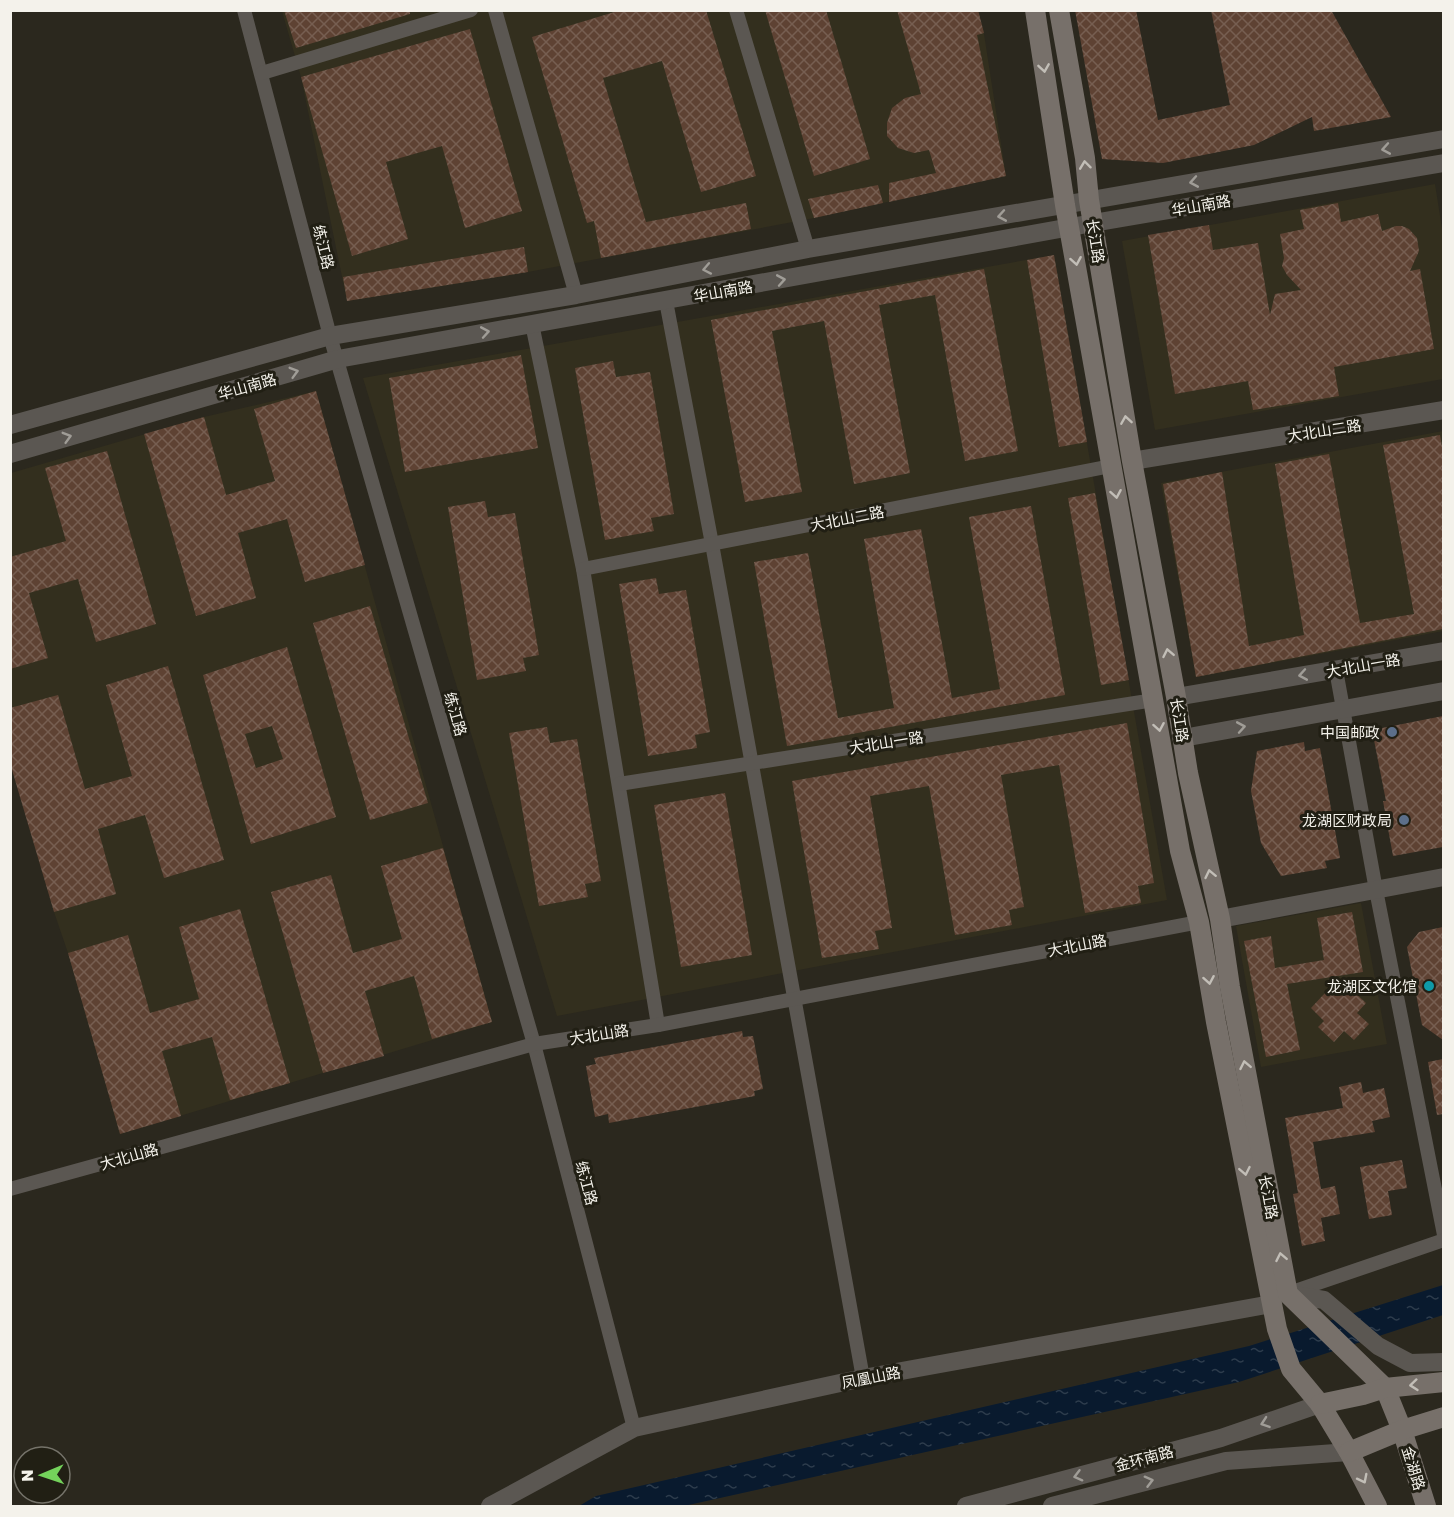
<svg xmlns="http://www.w3.org/2000/svg" width="1454" height="1517" font-family="'Golos Text','Noto Sans SC',sans-serif">
  <style>
    .built { fill: #332f1e }
    .water { fill: url(#water-ripples) }
    .building { fill: url(#building-cross-hatch); fill-rule: evenodd }
    .lines { fill: none; stroke-linecap: round; stroke-linejoin: round }
    .minor { stroke: #5b5752; stroke-width: 14 }
    .tertiary { stroke: #5b5752; stroke-width: 18 }
    .secondary { stroke: #77706a; stroke-width: 20 }
    .oneway { stroke: #c2beb7 }
    .oneway2 { stroke: #a09d97 }
    .service-dot { fill: #5c6f8a; stroke: #211f14; stroke-width: 2 }
    .culture-dot { fill: #0f9aa8; stroke: #211f14; stroke-width: 2 }
    .labels { text-anchor: middle; dominant-baseline: central; stroke-width: 6; stroke-linejoin: round; paint-order: stroke }
    .street-label { font-size: 15px; fill: #f4f2eb; stroke: #211f14 }
    .poi-label { font-size: 15px; fill: #f4f2eb; stroke: #211f14; text-anchor: end }
  </style>
  <defs>
    <pattern id="water-ripples" width="26" height="14" patternUnits="userSpaceOnUse" patternTransform="scale(1.5)"><rect width="26" height="14" fill="#091a2e"/><path d="M2 4q2-2 4 0t4 0M15 11q2-2 4 0t4 0" fill="none" stroke="#2d3c4c"/></pattern>
    <pattern id="building-cross-hatch" width="8" height="8" patternUnits="userSpaceOnUse" patternTransform="scale(1.5)"><rect width="8" height="8" fill="#5e4233"/><path d="M0 0l8 8M0 8l8-8" fill="none" stroke="#765e51"/></pattern>
  </defs>
  <rect width="100%" height="100%" fill="#2b281e"/>
  <g class="built">
    <path d="M282 11H978L984 34 1006 176 814 218 528 272 347 301 301 77Z"/>
    <path d="M1435 184 1443 235V379L1155 430 1122 241Z"/>
    <path d="M1054 255 1167 900 557 1016 363 378Z"/>
    <path d="M316 391 492 1022 120 1134 68 953 54 912 11 763V473L204 417Z"/>
    <path d="M1443 431V631L1196 677 1161 483Z"/>
    <path d="M1361 903 1387 1044 1261 1067 1236 926Z"/>
  </g>
  <path class="water" d="M1443 1285V1315L1239 1382 684 1506H579L596 1496 1249 1346Z"/>
  <g class="building">
    <path d="M284 10H410V14L296 48Z"/>
    <path d="M621 10H706L756 176 701 192 662 61 603 78 646 222 746 203 751 229 601 258 594 221 587 223 532 37Z"/>
    <path d="M765 10H826L870 159 814 176Z"/>
    <path d="M897 10H978L984 33 977 35 1006 176 889 202V183L936 173 929 150 914 153 898 148 887 136V123L892 108 905 98 921 94Z"/>
    <path d="M1075 10H1136L1158 120 1230 105 1211 10H1331L1391 117 1314 131 1312 117 1254 145 1163 163 1102 159Z"/>
    <path d="M470 29 522 211 465 228 442 146 386 162 408 239 352 256 301 77Z"/>
    <path d="M878 185 883 203 814 218 808 199Z"/>
    <path d="M1338 203 1341 222 1378 214 1382 231 1396 226H1402L1409 229 1417 238 1419 251 1410 271 1420 269 1434 349 1334 367 1339 396 1253 410 1248 381 1175 394 1148 235 1209 225 1213 250 1258 243 1270 315 1275 294 1301 290 1287 275 1282 266 1284 258 1280 234 1304 229 1300 210Z"/>
    <path d="M524 247 528 272 347 301 343 277Z"/>
    <path d="M1054 255 1087 442 1059 447 1027 260Z"/>
    <path d="M984 269 1018 451 965 461 935 295 879 305 910 473 854 484 824 321 772 331 802 492 745 502 711 320Z"/>
    <path d="M521 355 538 448 405 472 389 378Z"/>
    <path d="M613 361 616 377 650 372 674 514 651 518 654 531 605 540 575 368Z"/>
    <path d="M316 391 365 565 305 582 287 519 238 533 256 598 196 616 144 434 204 417 226 495 275 481 254 409Z"/>
    <path d="M1440 435 1443 452V629L1196 677 1163 484 1222 472 1249 646 1304 635 1275 464 1329 454 1360 623 1414 614 1383 445Z"/>
    <path d="M107 451 156 624 96 642 78 579 29 593 48 658 10 669V557L66 541 45 468Z"/>
    <path d="M1095 493 1129 680 1101 685 1068 498Z"/>
    <path d="M485 501 488 517 515 513 539 655 523 658 526 671 477 680 448 507Z"/>
    <path d="M1031 506 1065 695 787 746 754 562 808 553 838 718 894 708 864 539 921 529 952 698 1000 689 969 517Z"/>
    <path d="M656 578 659 594 686 590 710 732 695 735 697 748 648 756 619 584Z"/>
    <path d="M370 606 428 803 370 820 313 623Z"/>
    <path d="M287 647 336 817 251 844 203 675ZM272 726 283 759 256 768 245 734Z"/>
    <path d="M168 666 224 860 164 878 145 815 98 829 116 894 54 912 10 763V708L58 695 85 789 132 776 106 685Z"/>
    <path d="M1443 716V847L1393 856 1383 801H1386L1372 730Z"/>
    <path d="M1127 723 1154 883 1138 886 1141 903 1085 913 1059 765 1001 775 1024 907 1009 910 1012 925 955 935 929 786 870 796 892 928 875 931 879 949 822 958 792 781Z"/>
    <path d="M547 727 550 743 577 739 601 881 585 884 588 897 539 906 509 733Z"/>
    <path d="M1304 742 1305 751 1320 748 1340 858 1325 861 1327 868 1281 876 1261 843 1251 791 1257 751Z"/>
    <path d="M725 793 752 955 681 967 654 805Z"/>
    <path d="M443 848 492 1022 432 1039 414 976 365 991 384 1056 323 1073 271 892 331 875 353 953 402 939 381 866Z"/>
    <path d="M240 909 290 1083 230 1100 212 1037 162 1051 181 1116 120 1134 68 953 128 935 150 1013 199 999 179 927Z"/>
    <path d="M1352 912 1363 972 1287 984 1300 1050 1266 1057 1244 941 1271 936 1275 968 1324 960 1317 918Z"/>
    <path d="M1443 927V1040L1422 1025 1407 947 1419 932Z"/>
    <path d="M1339 978 1366 1003 1357 1013 1369 1024 1354 1040 1344 1031 1334 1042 1318 1027 1324 1021 1311 1008Z"/>
    <path d="M742 1031 743 1037 753 1036 763 1089 754 1091 755 1096 609 1123 608 1114 595 1117 586 1066 596 1064 594 1058Z"/>
    <path d="M1443 1059V1114L1437 1115 1428 1062Z"/>
    <path d="M1361 1082 1363 1093 1384 1088 1390 1117 1372 1121 1375 1132 1313 1142 1321 1189 1335 1186 1340 1214 1321 1218 1325 1241 1302 1246 1293 1194 1298 1193 1285 1118 1343 1108 1339 1087Z"/>
    <path d="M1402 1160 1407 1188 1388 1191 1392 1215 1369 1219 1360 1167Z"/>
  </g>
  <g class="lines">
    <g class="minor">
      <path d="M244 10 330 336 534 1044 634 1428"/>
      <path d="M495 10 576 295"/>
      <path d="M736 10 808 249"/>
      <path d="M262 73 471 10"/>
      <path d="M666 301 712 544 863 1378"/>
      <path d="M532 324 583 569 658 1025"/>
      <path d="M583 569 1111 466"/>
      <path d="M1336 670 1376 890 1444 1235"/>
      <path d="M619 784 1154 700"/>
      <path d="M10 1189 534 1044 658 1025 1199 922"/>
      <path d="M1289 1293 1444 1240"/>
    </g>
    <g class="tertiary">
      <path d="M10 425 330 336 576 295 808 249 1444 139"/>
      <path d="M10 454 338 359 1093 223 1444 163"/>
      <path d="M1132 461 1444 410"/>
      <path d="M1176 697 1444 651"/>
      <path d="M1183 738 1444 691"/>
      <path d="M1220 919 1444 877"/>
      <path d="M1288 1294 1324 1300 1378 1346 1410 1363 1444 1362"/>
      <path d="M490 1506 634 1428 863 1378 1271 1304"/>
      <path d="M966 1506 1221 1438 1320 1404"/>
      <path d="M1052 1506 1226 1461 1349 1452"/>
    </g>
    <g class="secondary">
      <path d="M1035 10 1065 205 1180 851 1199 922 1216 1022 1277 1329 1291 1369 1320 1404 1349 1452 1377 1506"/>
      <path d="M1059 10 1085 158 1089 200 1132 461 1176 697 1188 773 1220 919 1230 987 1288 1294 1385 1388 1402 1430 1426 1506"/>
      <path d="M1320 1404 1363 1395 1385 1388 1444 1382"/>
      <path d="M1349 1452 1402 1430 1444 1417"/>
    </g>
  </g>
  <defs><path id="oneway-chevron" d="M-2-3.5L2.5 0L-2 3.5" fill="none" stroke-width="1.6" stroke-linecap="round" stroke-linejoin="round" transform="scale(1.5)"/></defs>
  <g class="oneway">
    <use href="#oneway-chevron" transform="translate(1044 68) rotate(81)"/>
    <use href="#oneway-chevron" transform="translate(1085 165) rotate(-97)"/>
    <use href="#oneway-chevron" transform="translate(1076 261) rotate(80)"/>
    <use href="#oneway-chevron" transform="translate(1126 420) rotate(-99)"/>
    <use href="#oneway-chevron" transform="translate(1116 494) rotate(80)"/>
    <use href="#oneway-chevron" transform="translate(1168 653) rotate(-101)"/>
    <use href="#oneway-chevron" transform="translate(1159 727) rotate(80)"/>
    <use href="#oneway-chevron" transform="translate(1210 874) rotate(-102)"/>
    <use href="#oneway-chevron" transform="translate(1209 980) rotate(80)"/>
    <use href="#oneway-chevron" transform="translate(1245 1065) rotate(-101)"/>
    <use href="#oneway-chevron" transform="translate(1245 1171) rotate(79)"/>
    <use href="#oneway-chevron" transform="translate(1281 1257) rotate(-101)"/>
    <use href="#oneway-chevron" transform="translate(1414 1385) rotate(174)"/>
    <use href="#oneway-chevron" transform="translate(1363 1479) rotate(63)"/>
  </g>
  <g class="oneway2">
    <use href="#oneway-chevron" transform="translate(1386 149) rotate(170)"/>
    <use href="#oneway-chevron" transform="translate(1194 182) rotate(170)"/>
    <use href="#oneway-chevron" transform="translate(1002 216) rotate(170)"/>
    <use href="#oneway-chevron" transform="translate(707 269) rotate(169)"/>
    <use href="#oneway-chevron" transform="translate(781 280) rotate(-10)"/>
    <use href="#oneway-chevron" transform="translate(485 332) rotate(-10)"/>
    <use href="#oneway-chevron" transform="translate(294 372) rotate(-16)"/>
    <use href="#oneway-chevron" transform="translate(67 437) rotate(-16)"/>
    <use href="#oneway-chevron" transform="translate(1303 675) rotate(170)"/>
    <use href="#oneway-chevron" transform="translate(1241 727) rotate(-10)"/>
    <use href="#oneway-chevron" transform="translate(1265 1423) rotate(161)"/>
    <use href="#oneway-chevron" transform="translate(1078 1476) rotate(165)"/>
    <use href="#oneway-chevron" transform="translate(1149 1481) rotate(-15)"/>
  </g>
  <g class="service-dot">
    <circle cx="1392" cy="732" r="6"/>
    <circle cx="1404" cy="820" r="6"/>
  </g>
  <circle class="culture-dot" cx="1429" cy="986" r="6"/>
  <g class="labels">
    <g class="street-label">
      <text transform="translate(1201 205) rotate(-10)">华山南路</text>
      <text transform="translate(1096 241) rotate(81)">长江路</text>
      <text transform="translate(324 247) rotate(76)">练江路</text>
      <text transform="translate(723 291) rotate(-10)">华山南路</text>
      <text transform="translate(247 386) rotate(-16)">华山南路</text>
      <text transform="translate(1324 430) rotate(-9)">大北山二路</text>
      <text transform="translate(847 518) rotate(-11)">大北山二路</text>
      <text transform="translate(1363 665) rotate(-10)">大北山一路</text>
      <text transform="translate(456 714) rotate(74)">练江路</text>
      <text transform="translate(1180 720) rotate(81)">长江路</text>
      <text transform="translate(886 742) rotate(-9)">大北山一路</text>
      <text transform="translate(1077 945) rotate(-11)">大北山路</text>
      <text transform="translate(599 1034) rotate(-9)">大北山路</text>
      <text transform="translate(129 1156) rotate(-16)">大北山路</text>
      <text transform="translate(587 1183) rotate(75)">练江路</text>
      <text transform="translate(1269 1197) rotate(79)">长江路</text>
      <text transform="translate(871 1377) rotate(-11)">凤凰山路</text>
      <text transform="translate(1144 1458) rotate(-15)">金环南路</text>
      <text transform="translate(1414 1468) rotate(73)">金湖路</text>
    </g>
    <g class="poi-label">
      <text x="1380" y="732">中国邮政</text>
      <text x="1392" y="820">龙湖区财政局</text>
      <text x="1417" y="986">龙湖区文化馆</text>
    </g>
  </g>
  <rect width="1454" height="1517" fill="none" stroke="#f4f2eb" stroke-width="24"/>
  <g transform="translate(42 1475) rotate(268)"><circle r="28" fill="#211f14" stroke="#75736a" stroke-width="1.5"/>
  <path d="M0-4.5L10 22L0 15L-10 22Z" fill="#74d25b"/>
  <text y="-9" font-size="16" font-weight="bold" text-anchor="middle" fill="#f4f2eb">N</text>
  </g>
</svg>
